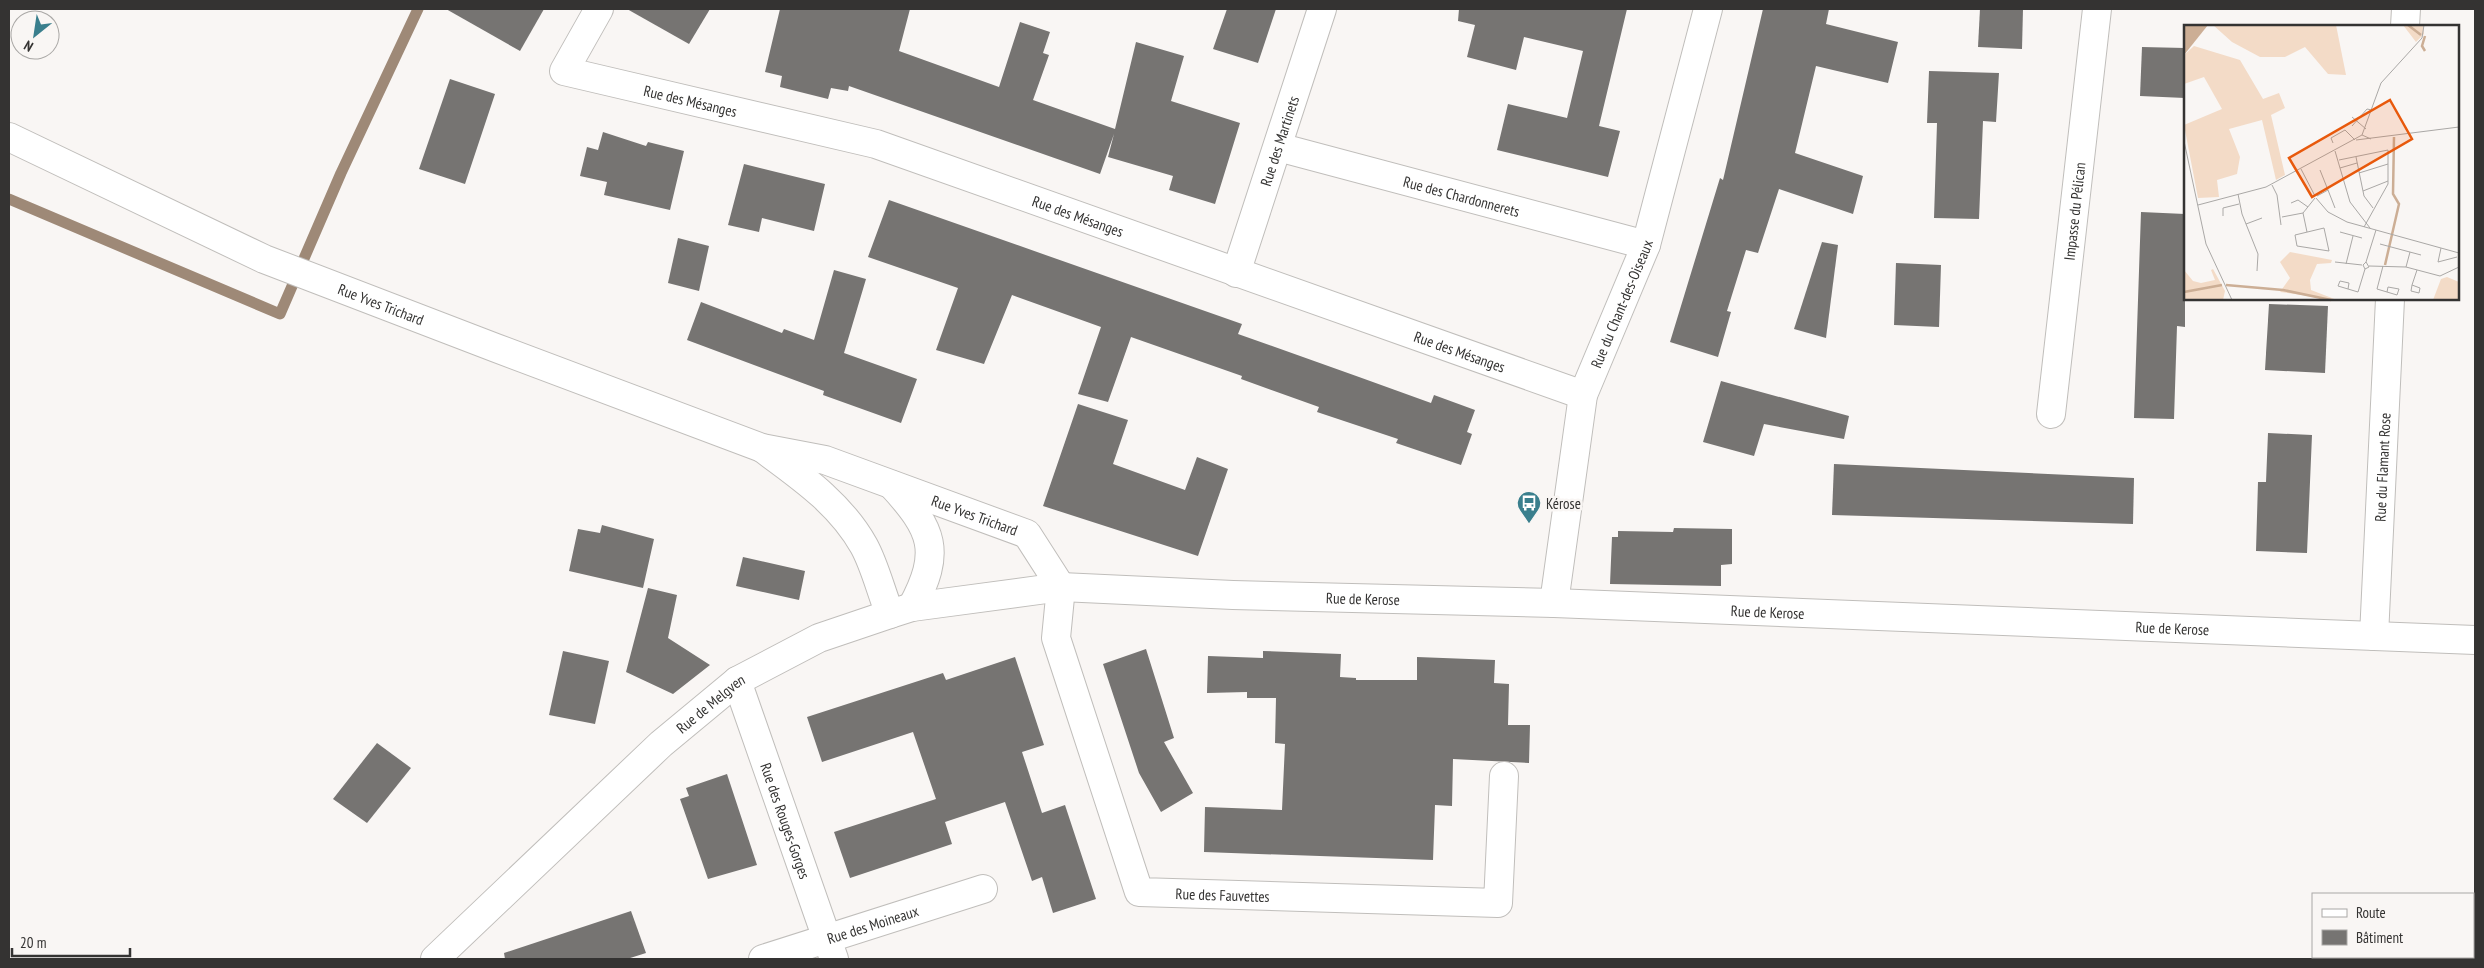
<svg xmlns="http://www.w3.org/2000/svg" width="2484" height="968" font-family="'PT Sans Narrow',sans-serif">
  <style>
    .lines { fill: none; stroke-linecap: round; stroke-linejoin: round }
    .stream { stroke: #9e8977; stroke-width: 11 }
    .building { fill: #767472 }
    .minor-casing { stroke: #c0bebb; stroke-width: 30 }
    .tertiary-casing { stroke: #c0bebb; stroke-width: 30 }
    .secondary-casing { stroke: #c0bebb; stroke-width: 30 }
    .minor { stroke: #fff; stroke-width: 28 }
    .tertiary { stroke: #fff; stroke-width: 28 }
    .secondary { stroke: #fff; stroke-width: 28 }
    .labels { text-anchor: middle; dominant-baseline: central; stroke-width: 5; stroke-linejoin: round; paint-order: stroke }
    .street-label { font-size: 15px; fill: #343332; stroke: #f9f6f4 }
    .poi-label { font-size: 15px; fill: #343332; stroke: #f9f6f4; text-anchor: start }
    .inset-river { fill: none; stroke: #ccae95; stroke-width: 2.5 }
    .inset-road { fill: none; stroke: #aaa8a6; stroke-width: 1 }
    .view { fill: #e8590c; fill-opacity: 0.15; stroke: #e8590c; stroke-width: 2.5 }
    .inset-edge { fill: none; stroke: #343332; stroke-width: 2.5 }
  </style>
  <rect width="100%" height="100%" fill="#f9f6f4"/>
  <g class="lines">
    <path class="stream" d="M9 199 280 314 341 173 418 9"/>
  </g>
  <g class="building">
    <path d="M446 9H544L520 51Z"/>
    <path d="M627 9H710L689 44Z"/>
    <path d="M780 9H910L899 51 999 87 1020 22 1050 32 1043 53 1049 55 1033 100 1115 129 1136 42 1184 56 1171 101 1240 123 1215 204 1169 190 1173 176 1108 157 1114 134 1100 174 849 86 848 91 831 88 828 99 780 87 782 76 765 72Z"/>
    <path d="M1227 9H1276L1258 63 1213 49Z"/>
    <path d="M1459 9H1627L1599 126 1620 131 1608 177 1497 150 1508 104 1567 118 1583 51 1524 37 1516 70 1467 57 1475 25 1458 21Z"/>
    <path d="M1763 9H1829L1826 24 1898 42 1888 83 1816 66 1795 153 1863 176 1853 214 1779 189 1758 253 1746 250 1727 311 1731 312 1718 357 1670 342 1720 178 1723 180Z"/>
    <path d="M1980 9H2023L2022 49 1978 47Z"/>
    <path d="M2142 47 2185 48V98L2140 96Z"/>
    <path d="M1929 71 1999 73 1996 122 1983 121 1979 219 1934 218 1937 123H1927Z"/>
    <path d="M450 79 495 94 465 184 419 169Z"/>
    <path d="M603 132 646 146 648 142 684 151 670 210 604 195 607 182 580 176 587 147 598 150Z"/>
    <path d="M744 164 825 184 814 231 762 218 759 232 728 225Z"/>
    <path d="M889 200 1242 324 1238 334 1359 377 1431 403 1434 395 1475 410 1467 432 1472 434 1461 465 1396 443 1398 439 1317 412 1319 407 1241 379 1242 376 1131 337 1108 402 1078 394 1101 327 1012 295 984 364 936 350 958 288 868 257Z"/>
    <path d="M2141 212 2185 214V327L2177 326 2174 419 2134 418Z"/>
    <path d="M678 238 709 246 699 291 668 283Z"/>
    <path d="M1822 242 1838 245 1826 338 1794 329Z"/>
    <path d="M1896 263 1941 265 1939 327 1894 325Z"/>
    <path d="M834 270 866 279 844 353 917 379 901 423 823 395 824 391 687 340 701 302 782 333 784 329 814 340Z"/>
    <path d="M2269 304 2328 306 2325 373 2265 370Z"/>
    <path d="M1721 381 1849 416 1844 439 1764 424 1754 456 1703 442Z"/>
    <path d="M1078 404 1128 420 1113 464 1185 490 1197 457 1228 469 1198 556 1043 506Z"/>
    <path d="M2268 433 2312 435 2307 553 2256 551 2258 482H2266Z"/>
    <path d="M1834 464 2134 478 2133 524 1832 515Z"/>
    <path d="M602 525 654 539 643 588 569 571 578 529 600 533Z"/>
    <path d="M1674 528 1732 529V564L1721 565V586L1610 584 1612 537H1618V531L1673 532Z"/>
    <path d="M743 557 805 571 799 600 736 586Z"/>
    <path d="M648 588 677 595 668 638 710 665 673 694 626 672Z"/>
    <path d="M1146 649 1174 738 1164 742 1193 793 1161 812 1139 773 1103 664Z"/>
    <path d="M563 651 609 661 595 724 549 715Z"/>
    <path d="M1263 651 1341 654 1340 677 1356 678V680H1417V657L1495 660 1494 683 1509 684 1508 725H1530L1529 763 1453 759 1452 806 1435 805 1433 860 1204 852 1205 807 1282 810 1285 744 1275 743 1276 698H1247V692L1207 693 1208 656 1263 658Z"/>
    <path d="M1015 657 1044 745 1022 752 1042 813 1065 805 1096 899 1053 913 1042 877 1032 881 1005 802 945 822 952 844 850 878 834 832 936 799 913 732 822 762 807 717 943 673 946 680Z"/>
    <path d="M377 743 411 768 367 823 333 799Z"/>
    <path d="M727 774 757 865 708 879 680 799 689 796 686 788Z"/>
    <path d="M631 911 646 953 627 959H505L504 953Z"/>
  </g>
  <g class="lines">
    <g class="minor-casing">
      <g id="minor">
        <path id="s1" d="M599 9 564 71 876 144 1583 395"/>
        <path d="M2405 26 2406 9"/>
        <path id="s2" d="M1278 147 1646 245"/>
        <path id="s3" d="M1236 273 1322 9"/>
        <path id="s4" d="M2051 414 2097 9"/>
        <path id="s5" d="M1061 587 1056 638 1139 892 1498 903 1504 776"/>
        <path id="s6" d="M1554 603 1583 395 1646 245 1708 9"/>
        <path id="s7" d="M2374 636 2390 299"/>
        <path id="s8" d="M737 681 834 959"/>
        <path id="s9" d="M763 959 983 889"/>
      </g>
    </g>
    <g class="tertiary-casing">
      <g id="tertiary">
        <path id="s10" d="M435 959 661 744 737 681 819 638 890 614"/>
      </g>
    </g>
    <g class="secondary-casing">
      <g id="secondary">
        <path id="s11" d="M9 137 264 259 496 348 762 448 825 460 1027 534 1061 587"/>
        <path id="s12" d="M762 448C800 476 840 503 864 546 875 566 881 592 890 614L912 607 1061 587 1233 595 1554 603 2475 640"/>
        <path d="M892 485C933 530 942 551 912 607"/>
      </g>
    </g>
    <use href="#minor" class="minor"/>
    <use href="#tertiary" class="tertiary"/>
    <use href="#secondary" class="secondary"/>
  </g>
  <defs>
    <g id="bus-pin" transform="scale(1.25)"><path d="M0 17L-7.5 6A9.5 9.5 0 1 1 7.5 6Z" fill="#3a7f8d" stroke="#f9f6f4"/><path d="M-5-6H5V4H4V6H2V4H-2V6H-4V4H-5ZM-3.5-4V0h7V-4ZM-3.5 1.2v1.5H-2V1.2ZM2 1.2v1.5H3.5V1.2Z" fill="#fff"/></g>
  </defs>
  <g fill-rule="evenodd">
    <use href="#bus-pin" x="1529" y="503"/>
  </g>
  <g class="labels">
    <g class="street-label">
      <text stroke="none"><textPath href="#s1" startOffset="201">Rue des Mésanges</textPath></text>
      <text stroke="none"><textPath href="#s3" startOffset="139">Rue des Martinets</textPath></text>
      <text stroke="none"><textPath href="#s2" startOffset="190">Rue des Chardonnerets</textPath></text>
      <text stroke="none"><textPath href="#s4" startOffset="204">Impasse du Pélican</textPath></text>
      <text stroke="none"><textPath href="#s1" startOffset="606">Rue des Mésanges</textPath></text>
      <text stroke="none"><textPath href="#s11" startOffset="408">Rue Yves Trichard</textPath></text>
      <text stroke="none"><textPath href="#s6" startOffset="309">Rue du Chant-des-Oiseaux</textPath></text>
      <text stroke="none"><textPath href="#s1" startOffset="1011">Rue des Mésanges</textPath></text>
      <text stroke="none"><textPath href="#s7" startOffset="169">Rue du Flamant Rose</textPath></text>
      <text stroke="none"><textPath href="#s11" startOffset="1039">Rue Yves Trichard</textPath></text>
      <text stroke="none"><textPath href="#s12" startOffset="691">Rue de Kerose</textPath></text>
      <text stroke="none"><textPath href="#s12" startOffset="1096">Rue de Kerose</textPath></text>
      <text stroke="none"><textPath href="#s12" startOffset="1501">Rue de Kerose</textPath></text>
      <text stroke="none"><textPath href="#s10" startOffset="376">Rue de Melgven</textPath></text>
      <text stroke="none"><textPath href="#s8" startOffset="148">Rue des Rouges-Gorges</textPath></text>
      <text stroke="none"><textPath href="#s5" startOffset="402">Rue des Fauvettes</textPath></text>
      <text stroke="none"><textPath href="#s9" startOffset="115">Rue des Moineaux</textPath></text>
    </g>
    <g class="poi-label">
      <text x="1546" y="503">Kérose</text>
    </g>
  </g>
  <g transform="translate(2184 25)">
    <rect width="275" height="275" fill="#f9f6f4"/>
    <path d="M29 0H152L162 50 144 49 121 22 101 32H76L48 17ZM219 0H239L240 9 232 17ZM10 21 56 35 79 74 95 68 101 83 87 90 101 150 92 155 78 95 45 104 56 132 53 149 33 155 35 172 14 173 0 100 38 84 20 52 0 59V30ZM106 227 148 235 147 238 133 239 126 255 127 265 153 275 96 267 106 253 96 237ZM29 244 41 266 39 275H0V245L9 256 17 258 31 255 27 245ZM263 252 275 257V275H249L257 254Z" fill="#f3dbc7"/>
    <path d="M0 0H24L0 30Z" fill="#ccae95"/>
    <path class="inset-river" d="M224 0 237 10M241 11 238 21 241 26M201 240 215 179 209 169 210 112M42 260 99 265 147 275M0 267 38 260"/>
    <path class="inset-road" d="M168 92 182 104M168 101 183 84 188 85M178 110 197 58 238 13 240 0M172 115 275 102M0 116 22 219 48 275M149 118 147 113 161 105 171 115M151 126 166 177 186 203M172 132 180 171 189 183M155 135 204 125V159L180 202M156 143 173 138M117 144 131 171M136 145 144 165M175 148 204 139M88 160 93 170 97 200M179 166 204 156M54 169 58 189 74 229 73 246M133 171 144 165 151 183M132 173 144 187 163 197 275 228M107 178 114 175 124 182M14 180 82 162 178 110 187 114M119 188 123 207M39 191V183L55 179M98 192 119 188 131 173M62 199 78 193M140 203 145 226 113 221 111 210ZM156 207 178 213M196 219 237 230M257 223 254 237 273 232M151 237 178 240M182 237 192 205M162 239 169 211M185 241 222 242 256 251 275 242M199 241 193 264 213 270 215 264 204 262 203 267M222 242 226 227M228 260 236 263 235 268 227 266 228 260 233 245M164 264 165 258 156 256 154 261 174 267 181 244 179 240 182 237 185 242 181 244"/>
    <path class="view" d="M206 75 228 114 128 172 105 133Z"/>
    <rect width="275" height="275" class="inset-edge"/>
  </g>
  <rect width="2484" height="968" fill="none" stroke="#343332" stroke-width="20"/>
  <rect x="2312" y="893" width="162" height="65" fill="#f9f6f4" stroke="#aaa8a6"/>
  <rect x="2322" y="909" width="25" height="8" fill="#ffffff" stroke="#aaa8a6"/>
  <text x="2356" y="918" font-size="15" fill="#343332">Route</text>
  <rect x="2322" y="930" width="25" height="15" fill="#767472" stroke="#aaa8a6"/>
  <text x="2356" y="943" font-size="15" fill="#343332">Bâtiment</text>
  <g transform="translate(35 35) rotate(210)"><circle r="24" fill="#f9f6f4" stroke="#aaa8a6"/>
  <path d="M0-4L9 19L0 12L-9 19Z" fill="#3a7f8d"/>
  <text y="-8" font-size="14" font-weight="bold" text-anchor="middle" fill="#343332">N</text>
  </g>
  <path d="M12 948v8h118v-8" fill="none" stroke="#343332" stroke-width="2.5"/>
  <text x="20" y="948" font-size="15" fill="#343332" stroke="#f9f6f4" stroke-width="4" paint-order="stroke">20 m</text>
</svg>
